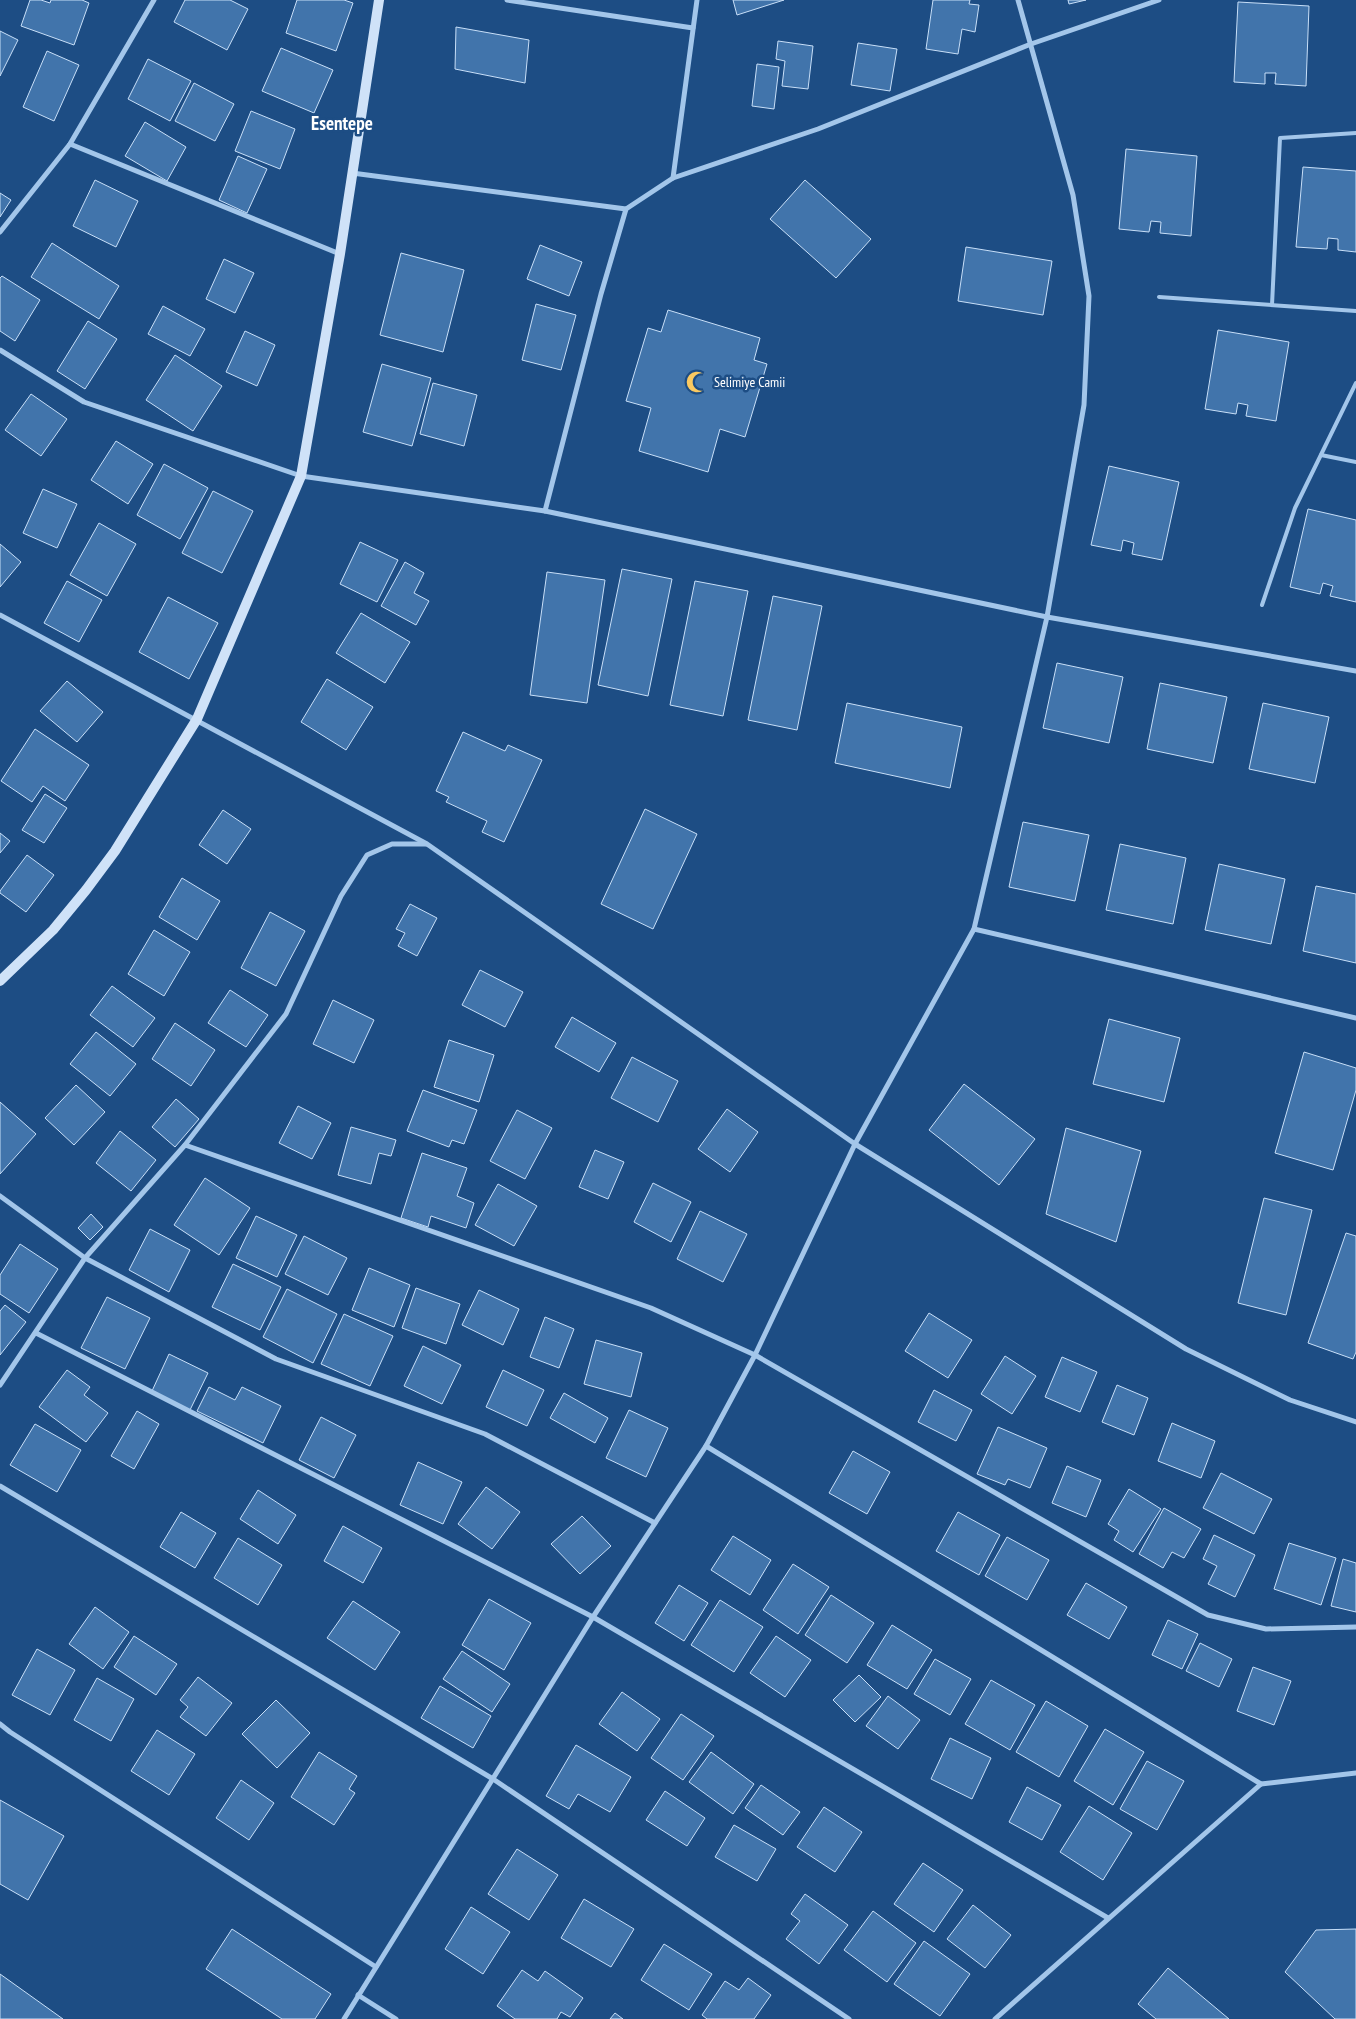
<svg xmlns="http://www.w3.org/2000/svg" width="1356" height="2019" font-family="'PT Sans Narrow',sans-serif">
  <style>
    .building { fill: #4174ab; stroke: #c8dff8 }
    .lines { fill: none; stroke-linecap: round; stroke-linejoin: round }
    .lane { stroke: #a3c6ea; stroke-width: 4 }
    .street { stroke: #a3c6ea; stroke-width: 5 }
    .secondary { stroke: #cfe2f8; stroke-width: 10 }
    .labels { text-anchor: middle; dominant-baseline: central; stroke-width: 5; stroke-linejoin: round; paint-order: stroke }
    .poi-label { font-size: 14px; fill: #fff; stroke: #1d4d84; text-anchor: start }
    .district-label { font-size: 19px; font-weight: bold; fill: #fff; stroke: #1d4d84 }
  </style>
  <rect width="100%" height="100%" fill="#1d4d84"/>
  <g class="building">
    <path d="M30 0H41L50 3 51 0H82L89 3 74 45 21 26Z"/>
    <path d="M185 0H230L248 9 227 50 174 22Z"/>
    <path d="M297 0H344L353 3 336 51 286 33Z"/>
    <path d="M733 0H784L737 15Z"/>
    <path d="M933 0H970L969 4 979 5 975 32 962 29 958 54 926 49Z"/>
    <path d="M1068 0H1086L1069 4Z"/>
    <path d="M1238 2 1309 6 1306 86 1275 84 1276 73H1265V84L1234 82Z"/>
    <path d="M456 27 529 40 525 83 455 69Z"/>
    <path d="M0 31 18 40 0 76Z"/>
    <path d="M778 41 813 46 808 89 782 86 785 61 776 59Z"/>
    <path d="M858 43 897 49 890 91 851 85Z"/>
    <path d="M281 48 333 70 314 113 262 91Z"/>
    <path d="M47 51 79 65 54 121 23 107Z"/>
    <path d="M148 59 191 81 170 121 128 99Z"/>
    <path d="M757 64 779 67 774 109 752 106Z"/>
    <path d="M194 83 234 104 215 141 175 121Z"/>
    <path d="M251 111 295 129 280 169 235 151Z"/>
    <path d="M145 122 186 147 167 181 125 156Z"/>
    <path d="M1126 149 1197 156 1191 236 1160 233 1161 222 1151 221 1149 232 1119 229Z"/>
    <path d="M238 156 267 169 247 213 219 200Z"/>
    <path d="M1303 167 1356 171V252L1338 250V239L1328 238 1327 249 1296 247Z"/>
    <path d="M95 180 138 201 116 247 73 226Z"/>
    <path d="M805 180 871 239 836 278 770 219Z"/>
    <path d="M0 193 11 200 0 217Z"/>
    <path d="M52 243 119 286 99 319 31 277Z"/>
    <path d="M540 245 582 262 569 296 527 279Z"/>
    <path d="M966 247 1052 261 1043 315 958 301Z"/>
    <path d="M401 253 464 270 443 352 380 335Z"/>
    <path d="M224 259 254 273 235 313 206 299Z"/>
    <path d="M2 276 40 300 15 341 0 331V278Z"/>
    <path d="M536 304 576 315 561 370 522 360Z"/>
    <path d="M163 306 205 329 190 356 148 334Z"/>
    <path d="M668 310 760 338 754 360 767 364 745 437 720 429 708 472 639 451 651 408 626 401 648 328 661 332Z"/>
    <path d="M88 321 117 339 85 389 57 371Z"/>
    <path d="M1218 330 1289 342 1276 421 1246 416 1248 405 1238 403 1236 414 1205 409Z"/>
    <path d="M245 331 275 345 257 386 226 372Z"/>
    <path d="M175 355 222 386 193 431 146 400Z"/>
    <path d="M382 364 431 378 412 446 363 432Z"/>
    <path d="M433 383 477 395 464 446 420 434Z"/>
    <path d="M31 394 67 419 41 456 5 430Z"/>
    <path d="M116 441 153 464 128 504 91 480Z"/>
    <path d="M164 464 208 488 180 539 137 515Z"/>
    <path d="M1109 466 1179 482 1162 560 1132 554 1134 543 1123 540 1121 551 1091 545Z"/>
    <path d="M43 489 77 504 57 548 23 533Z"/>
    <path d="M213 491 253 511 222 573 182 553Z"/>
    <path d="M1308 509 1356 520V602L1330 596 1333 586 1323 583 1320 594 1290 587Z"/>
    <path d="M99 523 136 544 107 596 70 575Z"/>
    <path d="M360 542 398 560 377 602 340 584Z"/>
    <path d="M0 544 21 562 0 587Z"/>
    <path d="M405 562 424 573 414 593 429 601 416 625 381 606Z"/>
    <path d="M622 569 672 579 648 696 598 685Z"/>
    <path d="M547 572 605 580 587 703 530 695Z"/>
    <path d="M67 581 102 600 79 642 44 623Z"/>
    <path d="M695 581 748 591 723 716 670 705Z"/>
    <path d="M773 596 822 606 797 730 748 720Z"/>
    <path d="M168 597 218 623 189 679 139 652Z"/>
    <path d="M361 613 410 642 385 683 336 653Z"/>
    <path d="M1057 663 1123 677 1109 743 1043 728Z"/>
    <path d="M327 679 373 707 346 750 301 722Z"/>
    <path d="M67 681 103 712 77 742 40 711Z"/>
    <path d="M1160 683 1227 697 1213 763 1147 749Z"/>
    <path d="M847 703 962 727 950 788 835 763Z"/>
    <path d="M1263 703 1329 717 1315 783 1249 769Z"/>
    <path d="M35 729 89 765 65 801 43 786 32 802 1 781Z"/>
    <path d="M463 732 505 751 508 745 542 760 504 842 482 832 487 821 446 802 449 797 436 791Z"/>
    <path d="M45 794 67 808 44 843 22 830Z"/>
    <path d="M645 809 697 834 653 929 601 904Z"/>
    <path d="M223 810 251 829 227 864 199 845Z"/>
    <path d="M1023 822 1089 835 1075 901 1009 887Z"/>
    <path d="M0 833 10 841 0 853Z"/>
    <path d="M1120 844 1186 858 1173 924 1106 910Z"/>
    <path d="M27 855 54 875 26 912 0 893V891Z"/>
    <path d="M1219 864 1285 879 1271 944 1205 930Z"/>
    <path d="M182 878 220 901 197 940 159 917Z"/>
    <path d="M1316 886 1356 894V963L1303 951Z"/>
    <path d="M410 904 437 918 417 956 398 946 405 933 396 929Z"/>
    <path d="M270 912 305 931 276 986 241 968Z"/>
    <path d="M154 930 190 952 164 996 128 974Z"/>
    <path d="M480 970 523 992 505 1027 462 1005Z"/>
    <path d="M112 986 155 1018 133 1047 90 1015Z"/>
    <path d="M230 990 268 1015 246 1047 208 1023Z"/>
    <path d="M333 1000 374 1020 354 1063 313 1044Z"/>
    <path d="M572 1017 616 1043 599 1072 555 1047Z"/>
    <path d="M1109 1019 1180 1038 1164 1102 1093 1084Z"/>
    <path d="M175 1023 215 1050 191 1086 152 1059Z"/>
    <path d="M96 1032 136 1064 110 1096 70 1064Z"/>
    <path d="M449 1040 494 1055 479 1102 434 1087Z"/>
    <path d="M1304 1052 1356 1068V1090L1333 1170 1275 1153Z"/>
    <path d="M632 1057 678 1081 658 1122 611 1098Z"/>
    <path d="M964 1084 1035 1139 999 1185 929 1130Z"/>
    <path d="M76 1085 105 1112 74 1145 45 1118Z"/>
    <path d="M423 1090 477 1110 464 1144 452 1140 449 1147 407 1131Z"/>
    <path d="M176 1099 199 1119 175 1147 152 1127Z"/>
    <path d="M0 1102 36 1134 0 1174Z"/>
    <path d="M298 1106 331 1123 312 1159 279 1143Z"/>
    <path d="M727 1109 758 1132 730 1172 698 1149Z"/>
    <path d="M517 1110 552 1128 525 1179 490 1161Z"/>
    <path d="M351 1127 396 1140 391 1156 379 1153 371 1184 338 1175Z"/>
    <path d="M1066 1128 1141 1151 1116 1242 1046 1214Z"/>
    <path d="M120 1131 156 1160 131 1191 96 1163Z"/>
    <path d="M595 1150 624 1162 608 1199 579 1187Z"/>
    <path d="M422 1153 467 1168 457 1196 474 1203 466 1228 431 1216 428 1227 401 1218Z"/>
    <path d="M205 1178 250 1208 219 1255 174 1225Z"/>
    <path d="M653 1183 691 1202 671 1242 634 1222Z"/>
    <path d="M498 1184 537 1206 514 1246 475 1225Z"/>
    <path d="M1264 1198 1312 1210 1286 1315 1238 1303Z"/>
    <path d="M700 1211 747 1234 723 1282 677 1259Z"/>
    <path d="M91 1214 103 1227 90 1240 78 1228Z"/>
    <path d="M256 1216 297 1235 277 1277 236 1258Z"/>
    <path d="M150 1229 190 1250 169 1292 129 1270Z"/>
    <path d="M1346 1233 1356 1236V1352L1353 1359 1308 1343Z"/>
    <path d="M304 1236 347 1258 328 1295 285 1274Z"/>
    <path d="M20 1244 58 1269 29 1313 0 1294V1275Z"/>
    <path d="M233 1264 281 1287 260 1330 212 1307Z"/>
    <path d="M369 1268 410 1285 394 1327 352 1310Z"/>
    <path d="M416 1288 460 1304 446 1344 402 1328Z"/>
    <path d="M287 1289 337 1314 313 1363 263 1337Z"/>
    <path d="M479 1290 519 1309 503 1345 462 1325Z"/>
    <path d="M107 1297 150 1318 125 1369 81 1348Z"/>
    <path d="M5 1305 26 1322 0 1355V1311Z"/>
    <path d="M929 1313 972 1340 948 1378 905 1351Z"/>
    <path d="M344 1314 393 1336 370 1386 321 1364Z"/>
    <path d="M545 1317 574 1329 559 1368 530 1357Z"/>
    <path d="M596 1340 642 1353 631 1397 584 1384Z"/>
    <path d="M423 1346 461 1365 442 1404 404 1386Z"/>
    <path d="M169 1354 208 1373 190 1410 152 1391Z"/>
    <path d="M1005 1356 1036 1376 1012 1414 981 1394Z"/>
    <path d="M1062 1357 1097 1372 1080 1412 1045 1397Z"/>
    <path d="M67 1370 90 1387 84 1395 108 1413 86 1442 39 1407Z"/>
    <path d="M503 1370 544 1390 527 1426 486 1407Z"/>
    <path d="M1117 1385 1148 1398 1134 1435 1102 1422Z"/>
    <path d="M209 1387 235 1400 242 1387 281 1406 263 1443 197 1411Z"/>
    <path d="M934 1390 972 1410 956 1441 918 1422Z"/>
    <path d="M564 1393 608 1418 595 1443 550 1418Z"/>
    <path d="M629 1410 668 1428 646 1477 606 1458Z"/>
    <path d="M137 1411 159 1424 134 1469 111 1456Z"/>
    <path d="M321 1417 356 1435 334 1478 299 1460Z"/>
    <path d="M1172 1423 1215 1441 1201 1478 1158 1461Z"/>
    <path d="M35 1424 81 1450 57 1492 10 1465Z"/>
    <path d="M998 1427 1047 1448 1030 1488 1008 1479 1005 1485 977 1474Z"/>
    <path d="M853 1451 890 1472 867 1514 829 1493Z"/>
    <path d="M418 1462 462 1482 443 1524 400 1505Z"/>
    <path d="M1067 1466 1101 1480 1086 1517 1052 1503Z"/>
    <path d="M1221 1473 1272 1499 1254 1534 1203 1508Z"/>
    <path d="M486 1487 520 1512 492 1549 458 1524Z"/>
    <path d="M1129 1489 1161 1509 1133 1552 1114 1540 1119 1531 1108 1524Z"/>
    <path d="M258 1490 296 1515 278 1544 240 1519Z"/>
    <path d="M1164 1508 1201 1529 1184 1558 1172 1552 1163 1568 1139 1554Z"/>
    <path d="M181 1512 216 1533 195 1568 160 1547Z"/>
    <path d="M958 1512 1000 1535 979 1575 936 1551Z"/>
    <path d="M582 1516 611 1546 580 1574 551 1544Z"/>
    <path d="M343 1526 382 1548 363 1583 324 1561Z"/>
    <path d="M1214 1535 1255 1555 1235 1597 1208 1584 1217 1566 1203 1559Z"/>
    <path d="M733 1536 771 1560 750 1595 711 1570Z"/>
    <path d="M1007 1537 1049 1560 1027 1600 985 1576Z"/>
    <path d="M238 1538 282 1565 258 1605 214 1578Z"/>
    <path d="M1289 1543 1336 1558 1321 1605 1274 1589Z"/>
    <path d="M1343 1559 1356 1563V1612L1331 1606Z"/>
    <path d="M793 1564 829 1587 798 1634 763 1610Z"/>
    <path d="M1086 1583 1127 1607 1109 1639 1067 1615Z"/>
    <path d="M679 1585 708 1603 684 1641 655 1623Z"/>
    <path d="M831 1595 874 1623 847 1663 805 1635Z"/>
    <path d="M489 1599 531 1623 504 1670 462 1645Z"/>
    <path d="M720 1600 763 1627 734 1672 691 1645Z"/>
    <path d="M353 1601 400 1632 375 1670 327 1638Z"/>
    <path d="M95 1607 129 1632 103 1669 69 1644Z"/>
    <path d="M1168 1620 1198 1634 1182 1669 1152 1655Z"/>
    <path d="M892 1625 932 1650 907 1689 867 1665Z"/>
    <path d="M134 1636 177 1664 156 1695 114 1667Z"/>
    <path d="M776 1636 811 1660 785 1697 750 1673Z"/>
    <path d="M1200 1643 1232 1659 1219 1687 1186 1671Z"/>
    <path d="M37 1649 75 1670 50 1715 12 1695Z"/>
    <path d="M462 1651 510 1684 492 1712 443 1679Z"/>
    <path d="M935 1659 971 1679 950 1715 914 1694Z"/>
    <path d="M1253 1667 1291 1681 1274 1725 1237 1711Z"/>
    <path d="M859 1675 881 1697 855 1722 833 1700Z"/>
    <path d="M198 1677 232 1703 206 1736 180 1717 188 1707 180 1700Z"/>
    <path d="M97 1678 134 1699 111 1741 74 1720Z"/>
    <path d="M991 1680 1035 1705 1010 1750 965 1724Z"/>
    <path d="M440 1686 491 1716 473 1748 421 1718Z"/>
    <path d="M622 1692 660 1719 637 1751 599 1724Z"/>
    <path d="M888 1696 920 1720 898 1749 866 1726Z"/>
    <path d="M276 1700 310 1733 277 1768 242 1734Z"/>
    <path d="M1046 1701 1088 1726 1059 1777 1016 1752Z"/>
    <path d="M681 1714 714 1736 683 1780 651 1758Z"/>
    <path d="M1105 1729 1144 1752 1113 1805 1074 1781Z"/>
    <path d="M157 1730 195 1754 169 1795 131 1771Z"/>
    <path d="M950 1738 991 1758 972 1799 931 1779Z"/>
    <path d="M576 1745 631 1777 610 1812 578 1794 569 1809 546 1796Z"/>
    <path d="M319 1752 357 1776 349 1789 355 1793 334 1825 291 1797Z"/>
    <path d="M711 1752 754 1784 733 1814 689 1782Z"/>
    <path d="M1147 1761 1184 1781 1157 1830 1120 1809Z"/>
    <path d="M241 1780 274 1803 249 1840 216 1818Z"/>
    <path d="M761 1785 800 1812 783 1835 745 1808Z"/>
    <path d="M1027 1787 1061 1805 1042 1840 1009 1822Z"/>
    <path d="M665 1791 705 1818 687 1846 646 1820Z"/>
    <path d="M0 1800 64 1836 28 1900 0 1884Z"/>
    <path d="M1089 1806 1132 1833 1103 1880 1060 1852Z"/>
    <path d="M824 1807 862 1832 835 1872 797 1847Z"/>
    <path d="M734 1825 776 1849 757 1881 715 1857Z"/>
    <path d="M517 1849 558 1875 529 1920 488 1894Z"/>
    <path d="M923 1863 963 1890 934 1932 894 1904Z"/>
    <path d="M805 1894 848 1925 819 1964 786 1939 800 1921 791 1914Z"/>
    <path d="M584 1899 634 1929 611 1967 561 1938Z"/>
    <path d="M973 1905 1011 1935 985 1968 947 1939Z"/>
    <path d="M471 1907 510 1932 483 1974 445 1949Z"/>
    <path d="M873 1911 916 1943 887 1982 844 1950Z"/>
    <path d="M232 1929 331 1994 315 2019H282L206 1969Z"/>
    <path d="M1356 1929V2019H1335L1285 1972 1316 1930Z"/>
    <path d="M924 1941 970 1974 940 2016 894 1984Z"/>
    <path d="M664 1944 712 1974 689 2010 641 1980Z"/>
    <path d="M1168 1968 1229 2019H1156L1138 2004Z"/>
    <path d="M522 1970 538 1981 545 1971 583 1998 570 2017 561 2012 557 2019H515L497 2006Z"/>
    <path d="M0 1974 63 2019H0Z"/>
    <path d="M748 1978 771 1995 754 2019H707L702 2015 725 1981 739 1990Z"/>
    <path d="M615 2013 623 2019H610Z"/>
  </g>
  <g class="lines">
    <g class="lane">
      <path d="M1159 297 1356 311"/>
      <path d="M1272 305 1280 138 1356 133"/>
      <path d="M1321 455 1356 462"/>
      <path d="M1262 605 1295 508 1356 383"/>
    </g>
    <g class="street">
      <path d="M507 0 693 28"/>
      <path d="M70 144 340 254"/>
      <path d="M352 173 626 209"/>
      <path d="M673 178 697 0"/>
      <path d="M0 232 70 144 154 0"/>
      <path d="M0 350 84 402 301 476 545 511 1047 617 1356 671"/>
      <path d="M545 511 601 294 626 209 673 178 818 129 1031 44 1159 0"/>
      <path d="M0 615 427 844 855 1144 1186 1349 1290 1400 1356 1422"/>
      <path d="M974 929 1356 1018"/>
      <path d="M185 1145 651 1308 755 1355 1208 1615 1266 1629 1356 1627"/>
      <path d="M0 1196 85 1258 276 1359 485 1434 655 1523"/>
      <path d="M36 1333 593 1617 1108 1918"/>
      <path d="M0 1385 85 1258 185 1145 286 1014 341 896 367 855 392 844H426"/>
      <path d="M706 1446 1261 1784"/>
      <path d="M0 1486 493 1779 849 2019"/>
      <path d="M0 1724 10 1732 376 1967"/>
      <path d="M358 1995 396 2019"/>
      <path d="M344 2019 593 1617 706 1446 755 1355 855 1144 974 929 1047 617 1084 405 1089 296 1073 195 1018 0"/>
      <path d="M995 2019 1261 1784 1356 1773"/>
    </g>
    <path class="secondary" d="M0 981 53 930 86 890 115 851 197 719 301 476 340 254 379 0"/>
  </g>
  <defs>
    <g id="mosque-bare" transform="scale(1.725)"><path d="M3.5-4.9A6 6 0 1 0 3.5 4.9A5 5 0 1 1 3.5-4.9Z" fill="#fac961" stroke="#1d4d84" stroke-width="2.5" paint-order="stroke"/></g>
  </defs>
  <g fill-rule="evenodd">
    <use href="#mosque-bare" x="697" y="382"/>
  </g>
  <g class="labels">
    <g class="poi-label">
      <text x="714" y="382">Selimiye Camii</text>
    </g>
    <g class="district-label">
      <text x="342" y="123">Esentepe</text>
    </g>
  </g>
</svg>
